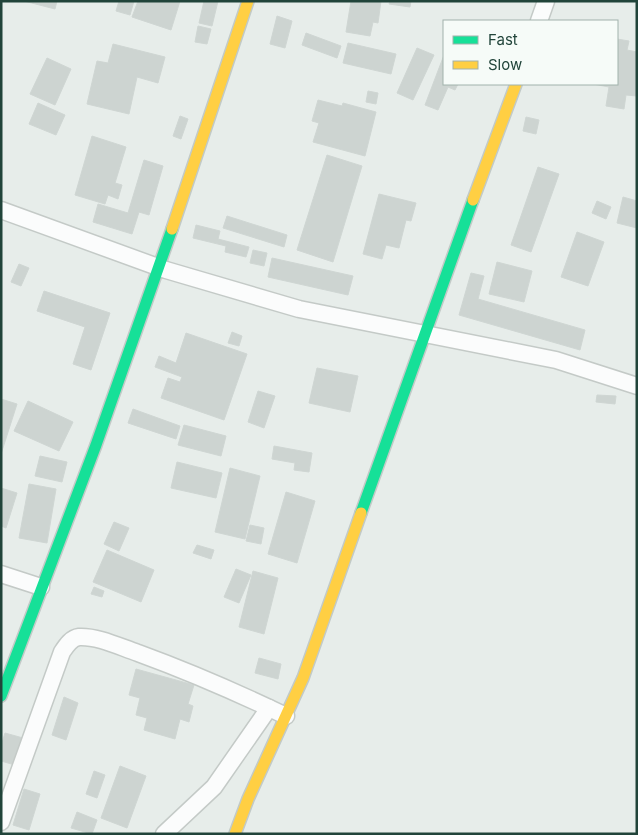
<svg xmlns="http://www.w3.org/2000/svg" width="638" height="835" font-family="Inter,sans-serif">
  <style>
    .building { fill: #cdd4d1; stroke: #cfd6d3 }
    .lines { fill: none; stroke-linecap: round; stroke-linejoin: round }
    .street-casing { stroke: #c4cac7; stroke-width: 19 }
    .fast-casing { stroke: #c2cac7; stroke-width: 14 }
    .slow-casing { stroke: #c2cac7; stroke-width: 14 }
    .street { stroke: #fbfcfc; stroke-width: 16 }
    .fast { stroke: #16e098; stroke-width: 11 }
    .slow { stroke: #ffcf43; stroke-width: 11 }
  </style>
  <rect width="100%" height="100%" fill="#e7edea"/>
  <g class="building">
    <path d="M24 1H57L55 9Z"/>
    <path d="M119 1H134L130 15 116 11Z"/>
    <path d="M138 1H180L171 30 132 17Z"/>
    <path d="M204 1H218L212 26 199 23Z"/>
    <path d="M351 1H381L378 23 373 22 370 36 346 32Z"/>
    <path d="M390 1H411L410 7 389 4Z"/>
    <path d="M277 16 292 21 285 48 270 44Z"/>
    <path d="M198 26 211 29 207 44 195 42Z"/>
    <path d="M306 33 341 46 337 58 302 45Z"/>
    <path d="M617 39 629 41 627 50 637 52V96L626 95 624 109 606 106 609 87 593 84H617Z"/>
    <path d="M348 43 396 54 391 74 343 63Z"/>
    <path d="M113 44 165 57 158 83 137 77 129 114 87 104 97 61 108 63Z"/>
    <path d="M417 48 434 55 413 100 397 93Z"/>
    <path d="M444 55V84H458L455 90 448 87 438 110 425 105Z"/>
    <path d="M47 58 71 69 55 105 30 94Z"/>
    <path d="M368 91 378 93 376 104 366 102Z"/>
    <path d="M318 100 342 106 343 103 376 112 365 156 313 142 319 123 312 121Z"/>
    <path d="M38 103 65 115 56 135 29 124Z"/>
    <path d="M180 116 188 119 181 139 173 136Z"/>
    <path d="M526 117 539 120 536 134 523 131Z"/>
    <path d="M92 136 126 147 115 183 122 185 118 199 108 195 105 204 75 195Z"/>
    <path d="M327 155 362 166 333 262 297 250Z"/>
    <path d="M144 160 163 166 149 215 139 212 132 234 93 222 98 204 128 213Z"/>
    <path d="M538 167 559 174 531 252 511 245Z"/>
    <path d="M379 194 416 203 411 221 406 220 399 248 386 245 382 259 363 254Z"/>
    <path d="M623 197 637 201V228L617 223Z"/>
    <path d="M597 201 611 207 606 219 592 213Z"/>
    <path d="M227 216 287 235 284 247 223 228Z"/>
    <path d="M196 225 220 231 218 239 249 247 246 257 225 252 226 246 193 238Z"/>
    <path d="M577 232 604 242 588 286 561 277Z"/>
    <path d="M253 250 267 253 264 266 250 263Z"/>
    <path d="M272 258 353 276 348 295 268 277Z"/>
    <path d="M497 262 532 271 524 302 489 294Z"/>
    <path d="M19 264 29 268 21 286 11 282Z"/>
    <path d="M471 273 484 276 478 299 585 330 580 350 459 315Z"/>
    <path d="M44 291 110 313 91 370 73 364 85 327 37 311Z"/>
    <path d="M232 332 242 336 239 346 228 343Z"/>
    <path d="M186 333 247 354 224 420 161 398 168 378 180 382 182 377 155 367 159 356 176 363Z"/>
    <path d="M317 368 358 376 350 412 309 403Z"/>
    <path d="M258 391 275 396 264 428 248 422Z"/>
    <path d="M597 395 616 396 615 404 596 402Z"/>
    <path d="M1 399 17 404 1 454Z"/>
    <path d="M28 401 73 422 59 451 14 431Z"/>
    <path d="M133 409 180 426 176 439 128 423Z"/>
    <path d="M184 425 226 436 221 456 178 445Z"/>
    <path d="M274 446 312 453 309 472 294 470 295 463 272 459Z"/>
    <path d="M40 456 67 462 62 482 35 476Z"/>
    <path d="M177 462 222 473 216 498 171 488Z"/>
    <path d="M230 468 260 476 245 539 215 532Z"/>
    <path d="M29 484 56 489 47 543 19 538Z"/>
    <path d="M1 488 17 493 6 528 1 526Z"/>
    <path d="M286 492 315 501 297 563 268 554Z"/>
    <path d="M114 522 129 528 119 551 104 544Z"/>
    <path d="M250 525 264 528 261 544 246 541Z"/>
    <path d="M197 545 214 550 211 559 193 553Z"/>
    <path d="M107 550 154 570 141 602 93 582Z"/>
    <path d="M236 569 251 575 239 603 224 597Z"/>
    <path d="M253 571 278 578 264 634 239 627Z"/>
    <path d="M94 587 104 591 102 597 91 594Z"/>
    <path d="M259 658 281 664 278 679 255 673Z"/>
    <path d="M136 669 194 685 188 704 193 706 189 722 180 719 175 739 144 730 147 718 136 715 140 698 129 695Z"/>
    <path d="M64 697 78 703 66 740 52 735Z"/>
    <path d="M5 733 23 738 15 765 1 761V746Z"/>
    <path d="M120 766 146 776 127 828 101 818Z"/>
    <path d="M94 771 105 775 97 798 86 794Z"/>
    <path d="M24 789 40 794 29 830 13 825Z"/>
    <path d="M77 812 97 820 92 834 71 828Z"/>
  </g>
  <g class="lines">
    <g class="street-casing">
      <g id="street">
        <path d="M539 21 546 1"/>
        <path d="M1 210 166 270 299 309 556 360 637 386"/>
        <path d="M1 574 41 587"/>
        <path d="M1 822 62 652C66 646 71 638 79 637 98 636 120 647 138 653 190 672 236 692 286 716"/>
        <path d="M164 834 214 787 269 708"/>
      </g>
    </g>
    <g class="fast-casing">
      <g id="fast">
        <path d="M361 513 473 200"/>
        <path d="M1 696 96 445 172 229"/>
      </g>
    </g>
    <g class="slow-casing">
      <g id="slow">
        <path d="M473 200 516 84"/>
        <path d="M172 229 248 1"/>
        <path d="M235 834 248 799 303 678 361 513"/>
      </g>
    </g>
    <use href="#street" class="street"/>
    <use href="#fast" class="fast"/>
    <use href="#slow" class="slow"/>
  </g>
  <rect width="638" height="835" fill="none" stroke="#21443a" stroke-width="5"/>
  <rect x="443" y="20" width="175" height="65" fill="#f6fbf8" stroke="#a1b2ac"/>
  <rect x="453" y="36" width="25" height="8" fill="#16e098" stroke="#a1b2ac"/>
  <text x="488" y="45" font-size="15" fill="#21443a">Fast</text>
  <rect x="453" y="61" width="25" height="8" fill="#ffcf43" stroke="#a1b2ac"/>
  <text x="488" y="70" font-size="15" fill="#21443a">Slow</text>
</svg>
